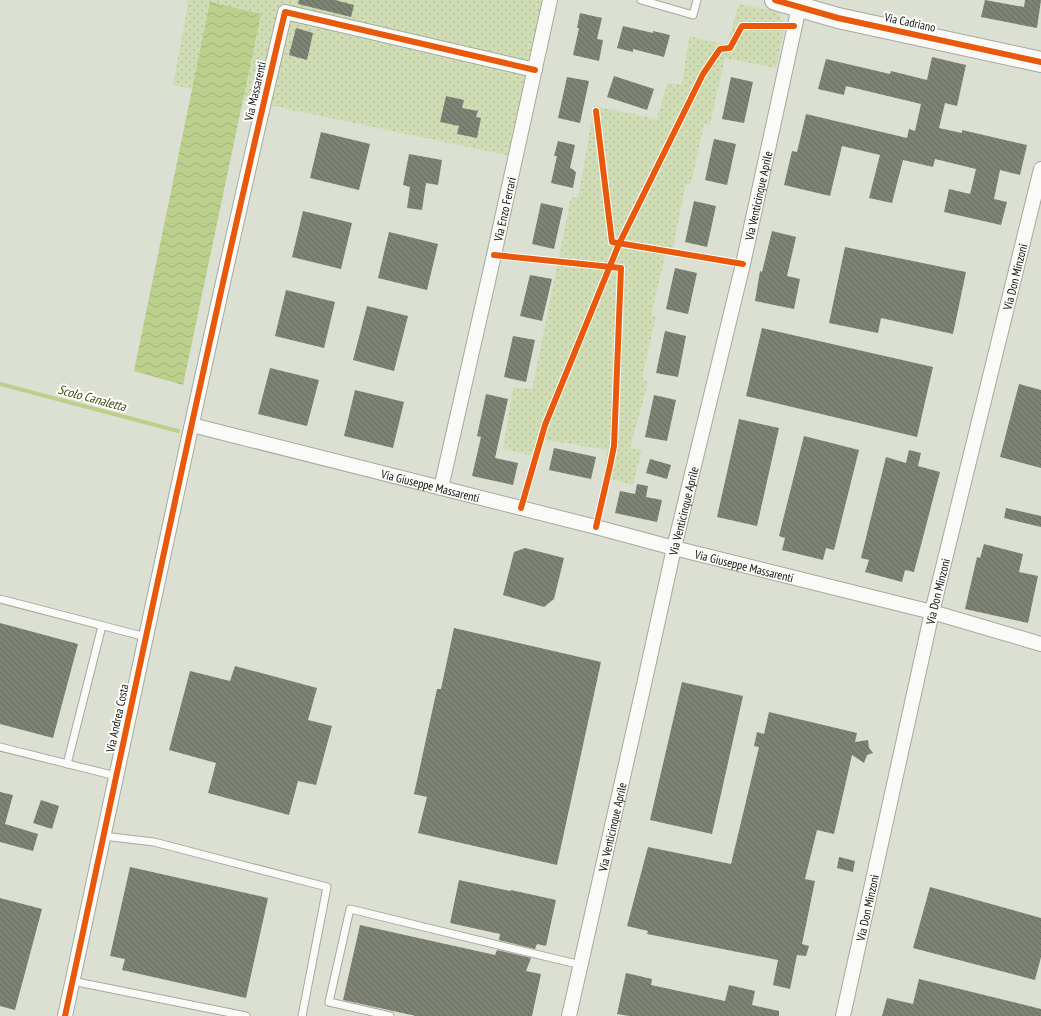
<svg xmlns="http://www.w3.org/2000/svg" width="1041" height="1016" font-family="'PT Sans Narrow',sans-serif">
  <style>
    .grass { fill: url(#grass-dots) }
    .water { fill: url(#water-waves) }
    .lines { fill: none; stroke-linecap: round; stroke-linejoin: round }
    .stream { stroke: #bccf8c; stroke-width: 4 }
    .building { fill: url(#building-back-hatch) }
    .lane-casing { stroke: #a6a99e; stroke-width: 9 }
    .street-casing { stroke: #a6a99e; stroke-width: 16 }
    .secondary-casing { stroke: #a6a99e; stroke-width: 22 }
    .lane { stroke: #fafaf8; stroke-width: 7 }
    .street { stroke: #fafaf8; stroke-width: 14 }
    .secondary { stroke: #fafaf8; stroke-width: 20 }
    .cycleway-casing { stroke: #fff; stroke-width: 8 }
    .cycleway { stroke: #e8590c; stroke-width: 6 }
    .labels { text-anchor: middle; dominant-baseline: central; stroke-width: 4; stroke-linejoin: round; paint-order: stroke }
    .street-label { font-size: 12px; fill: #12150c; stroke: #fff }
    .water-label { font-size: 13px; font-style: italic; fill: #3b4902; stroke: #fff }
  </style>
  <defs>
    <pattern id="grass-dots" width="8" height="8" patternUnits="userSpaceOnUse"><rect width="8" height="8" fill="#d0ddb4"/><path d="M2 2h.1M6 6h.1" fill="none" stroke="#b2bd9a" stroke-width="1.8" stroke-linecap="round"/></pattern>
    <pattern id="water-waves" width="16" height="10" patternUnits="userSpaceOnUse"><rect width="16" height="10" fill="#bccf8c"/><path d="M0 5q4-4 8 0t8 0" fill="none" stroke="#a1b178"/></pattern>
    <pattern id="building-back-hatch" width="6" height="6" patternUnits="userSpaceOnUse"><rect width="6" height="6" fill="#7f8374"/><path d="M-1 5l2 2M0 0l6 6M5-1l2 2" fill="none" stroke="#676a5e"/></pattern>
  </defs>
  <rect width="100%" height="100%" fill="#dce0d3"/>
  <g class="grass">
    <path d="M186 0H555L516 157 173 85 188 4Z"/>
    <path d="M739 4 779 12 784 29 776 68 725 58 710 125 704 124 691 184H686L672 252H666L651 315 656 316 642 378 648 383 630 448 642 450 633 485 604 477 607 450 540 439 535 456 503 449 513 387 532 389 571 197 578 198 594 106 657 119 667 83 682 84 689 36 727 45Z"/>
  </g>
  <path class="water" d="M210 2 261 14 183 385 134 371Z"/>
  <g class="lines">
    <path class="stream" d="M0 384 178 431"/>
  </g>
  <g class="building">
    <path d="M299 0H335L354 5 351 17 298 4Z"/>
    <path d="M985 0 1024 7 1025 0H1041L1037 28 981 17Z"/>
    <path d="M580 13 602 18 597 39 603 40 599 61 573 55 579 28H577Z"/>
    <path d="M623 26 653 33V31L670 35 664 57 633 49V52L617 48Z"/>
    <path d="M296 28 313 33 307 60 289 55Z"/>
    <path d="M932 57 966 65 957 106 945 103 939 128 962 133V130L1027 145 1020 175 1000 170 994 199 1007 202 1001 225 944 212 949 189 970 194 976 169 935 159 933 167 903 160 892 203 869 198 880 155 842 146 830 196 784 185 792 151 797 152 806 114 907 138 909 129 915 131 921 104 846 86 844 95 818 89 826 59 890 74 891 71 927 80Z"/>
    <path d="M614 76 654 89 647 110 607 97Z"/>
    <path d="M567 77 589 81 580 123 558 118Z"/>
    <path d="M731 77 753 82 744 123 722 119Z"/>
    <path d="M446 96 464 100 462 108 478 111 476 117 481 118 477 138 457 134 459 126 440 122Z"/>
    <path d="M321 132 370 144 359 190 310 178Z"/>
    <path d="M714 139 736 144 727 185 705 180Z"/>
    <path d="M558 141 575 145 570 168 574 170V171L576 172 573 188 551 183 557 156H554Z"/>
    <path d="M409 154 442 160 438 185 426 183 422 210 407 208 410 187 403 185Z"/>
    <path d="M694 201 716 206 707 247 685 242Z"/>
    <path d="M541 203 563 208 554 249 532 244Z"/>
    <path d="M303 211 352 223 341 269 292 257Z"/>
    <path d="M772 231 796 237 787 276 800 279 794 309 755 301 760 271 762 272Z"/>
    <path d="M389 232 438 244 427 290 378 278Z"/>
    <path d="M845 247 966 272 953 334 881 318 878 333 829 323Z"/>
    <path d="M675 268 697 273 688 314 666 309Z"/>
    <path d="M530 275 552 279 542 321 520 316Z"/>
    <path d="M286 290 335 302 324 348 275 336Z"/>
    <path d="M367 306 408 316 394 371 353 360Z"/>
    <path d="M762 328 933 367 917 437 746 396Z"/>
    <path d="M665 331 686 336 678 377 656 373Z"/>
    <path d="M513 336 535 340 526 382 504 377Z"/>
    <path d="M270 368 319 380 307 426 258 414Z"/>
    <path d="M1019 384 1041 390V468L1000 457Z"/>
    <path d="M355 390 404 402 393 448 344 436Z"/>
    <path d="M486 394 508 399 495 458 518 463 513 485 472 476 481 437 477 436Z"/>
    <path d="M654 395 676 400 667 441 645 437Z"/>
    <path d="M739 419 779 428 757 526 717 517Z"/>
    <path d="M804 436 859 450 834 550 826 548 823 560 782 550 785 538 779 536Z"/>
    <path d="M554 448 596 457 591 479 549 470Z"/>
    <path d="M909 450 921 453 918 466 940 472 914 572 905 570 902 582 865 572 869 560 861 558 886 457 906 463Z"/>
    <path d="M650 459 671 465 667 479 646 473Z"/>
    <path d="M637 484 648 486 646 497 662 500 657 522 615 513 620 491 635 494Z"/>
    <path d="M1006 508 1041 516V527L1004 518Z"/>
    <path d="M984 544 1023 554 1019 572 1038 576 1028 623 965 609 977 557 980 558Z"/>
    <path d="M525 548 564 558 554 599 544 607 503 595 514 552Z"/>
    <path d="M0 623 78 644 53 738 0 724Z"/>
    <path d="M454 628 601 662 557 865 418 833 427 797 414 794 437 689H441Z"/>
    <path d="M235 666 317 688 308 720 332 726 316 785 298 781 289 815 208 793 216 763 169 750 190 671 230 681Z"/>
    <path d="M682 682 743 696 712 834 650 820Z"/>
    <path d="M769 712 857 733 855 742 868 740 869 748 873 753 867 755 864 763 852 755 834 834 817 830 805 879 815 881 802 944 809 946 806 956 797 955 790 989 773 985 778 960 647 934 648 931 627 926 648 847 731 864 759 747 754 746 757 732 764 734Z"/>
    <path d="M0 792 13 795 5 824 38 834 33 851 0 842Z"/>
    <path d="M41 800 59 806 52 829 33 823Z"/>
    <path d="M839 857 855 861 853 872 837 868Z"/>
    <path d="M130 867 268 898 246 998 122 970 125 959 110 956Z"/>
    <path d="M459 880 510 891 511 890 556 900 546 946 537 944 535 949 499 940 500 934 450 923Z"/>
    <path d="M930 887 1041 918V957L1035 980 913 948Z"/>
    <path d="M0 898 42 909 15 1010 0 1006Z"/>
    <path d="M360 925 495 955 497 950 531 958 526 971 541 974 532 1016H416L343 1000Z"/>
    <path d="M626 973 652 979 651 985 725 1001 729 985 755 991 752 1005 779 1011V1016H629L617 1014Z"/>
    <path d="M919 979 1041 1009V1016H882L887 998 913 1004Z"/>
  </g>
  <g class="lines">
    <g class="lane-casing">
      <g id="lane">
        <path d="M641 0 693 15 697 0"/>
        <path d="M0 599 146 637"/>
        <path d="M0 747 116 776"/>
        <path d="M67 764 102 626"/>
        <path d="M103 836 154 842 327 887 302 1016"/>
        <path d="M72 981 246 1016"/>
        <path d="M390 1016 329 1002 350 909 581 965"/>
      </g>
    </g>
    <g class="street-casing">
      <g id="street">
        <path id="s1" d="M192 425 596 527 674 548 932 612 1041 644"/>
        <path id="s2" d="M441 488 494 255 550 0"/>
        <path d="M65 1016C137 681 206 346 285 12L535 70"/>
        <path id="s3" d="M569 1016 645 680 674 548 743 264 799 7"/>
        <path id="s4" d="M843 1016 932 612 1041 169"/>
      </g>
    </g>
    <g class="secondary-casing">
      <path id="secondary" d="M775 0 838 18 1041 62"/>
    </g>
    <use href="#lane" class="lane"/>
    <use href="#street" class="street"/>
    <use href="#secondary" class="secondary"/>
    <g class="cycleway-casing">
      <g id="cycleway">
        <path d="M775 0 838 18 1041 62"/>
        <path d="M596 111 612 242 743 264"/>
        <path d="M494 255 621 268 614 446 610 466 596 527"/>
        <path d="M521 508 545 425 619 244 703 74 720 49 730 48 742 26H794"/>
        <path d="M65 1016C137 681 206 346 285 12L535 70"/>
      </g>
    </g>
    <use href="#cycleway" class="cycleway"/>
  </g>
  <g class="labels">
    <g class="street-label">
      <text transform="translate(910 22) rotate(12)">Via Cadriano</text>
      <text transform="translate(255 91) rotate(-77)">Via Massarenti</text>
      <text stroke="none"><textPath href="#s3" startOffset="842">Via Venticinque Aprile</textPath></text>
      <text stroke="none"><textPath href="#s2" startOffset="286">Via Enzo Ferrari</textPath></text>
      <text stroke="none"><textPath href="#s4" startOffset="759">Via Don Minzoni</textPath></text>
      <text stroke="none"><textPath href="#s1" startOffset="246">Via Giuseppe Massarenti</textPath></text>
      <text stroke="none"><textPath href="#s3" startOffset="518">Via Venticinque Aprile</textPath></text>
      <text stroke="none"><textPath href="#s1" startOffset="570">Via Giuseppe Massarenti</textPath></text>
      <text stroke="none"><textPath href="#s4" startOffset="435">Via Don Minzoni</textPath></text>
      <text transform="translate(117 718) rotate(-78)">Via Andrea Costa</text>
      <text stroke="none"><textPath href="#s3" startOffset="194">Via Venticinque Aprile</textPath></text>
      <text stroke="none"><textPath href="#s4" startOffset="111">Via Don Minzoni</textPath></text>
    </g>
    <g class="water-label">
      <text transform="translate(92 398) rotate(15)">Scolo Canaletta</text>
    </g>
  </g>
</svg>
